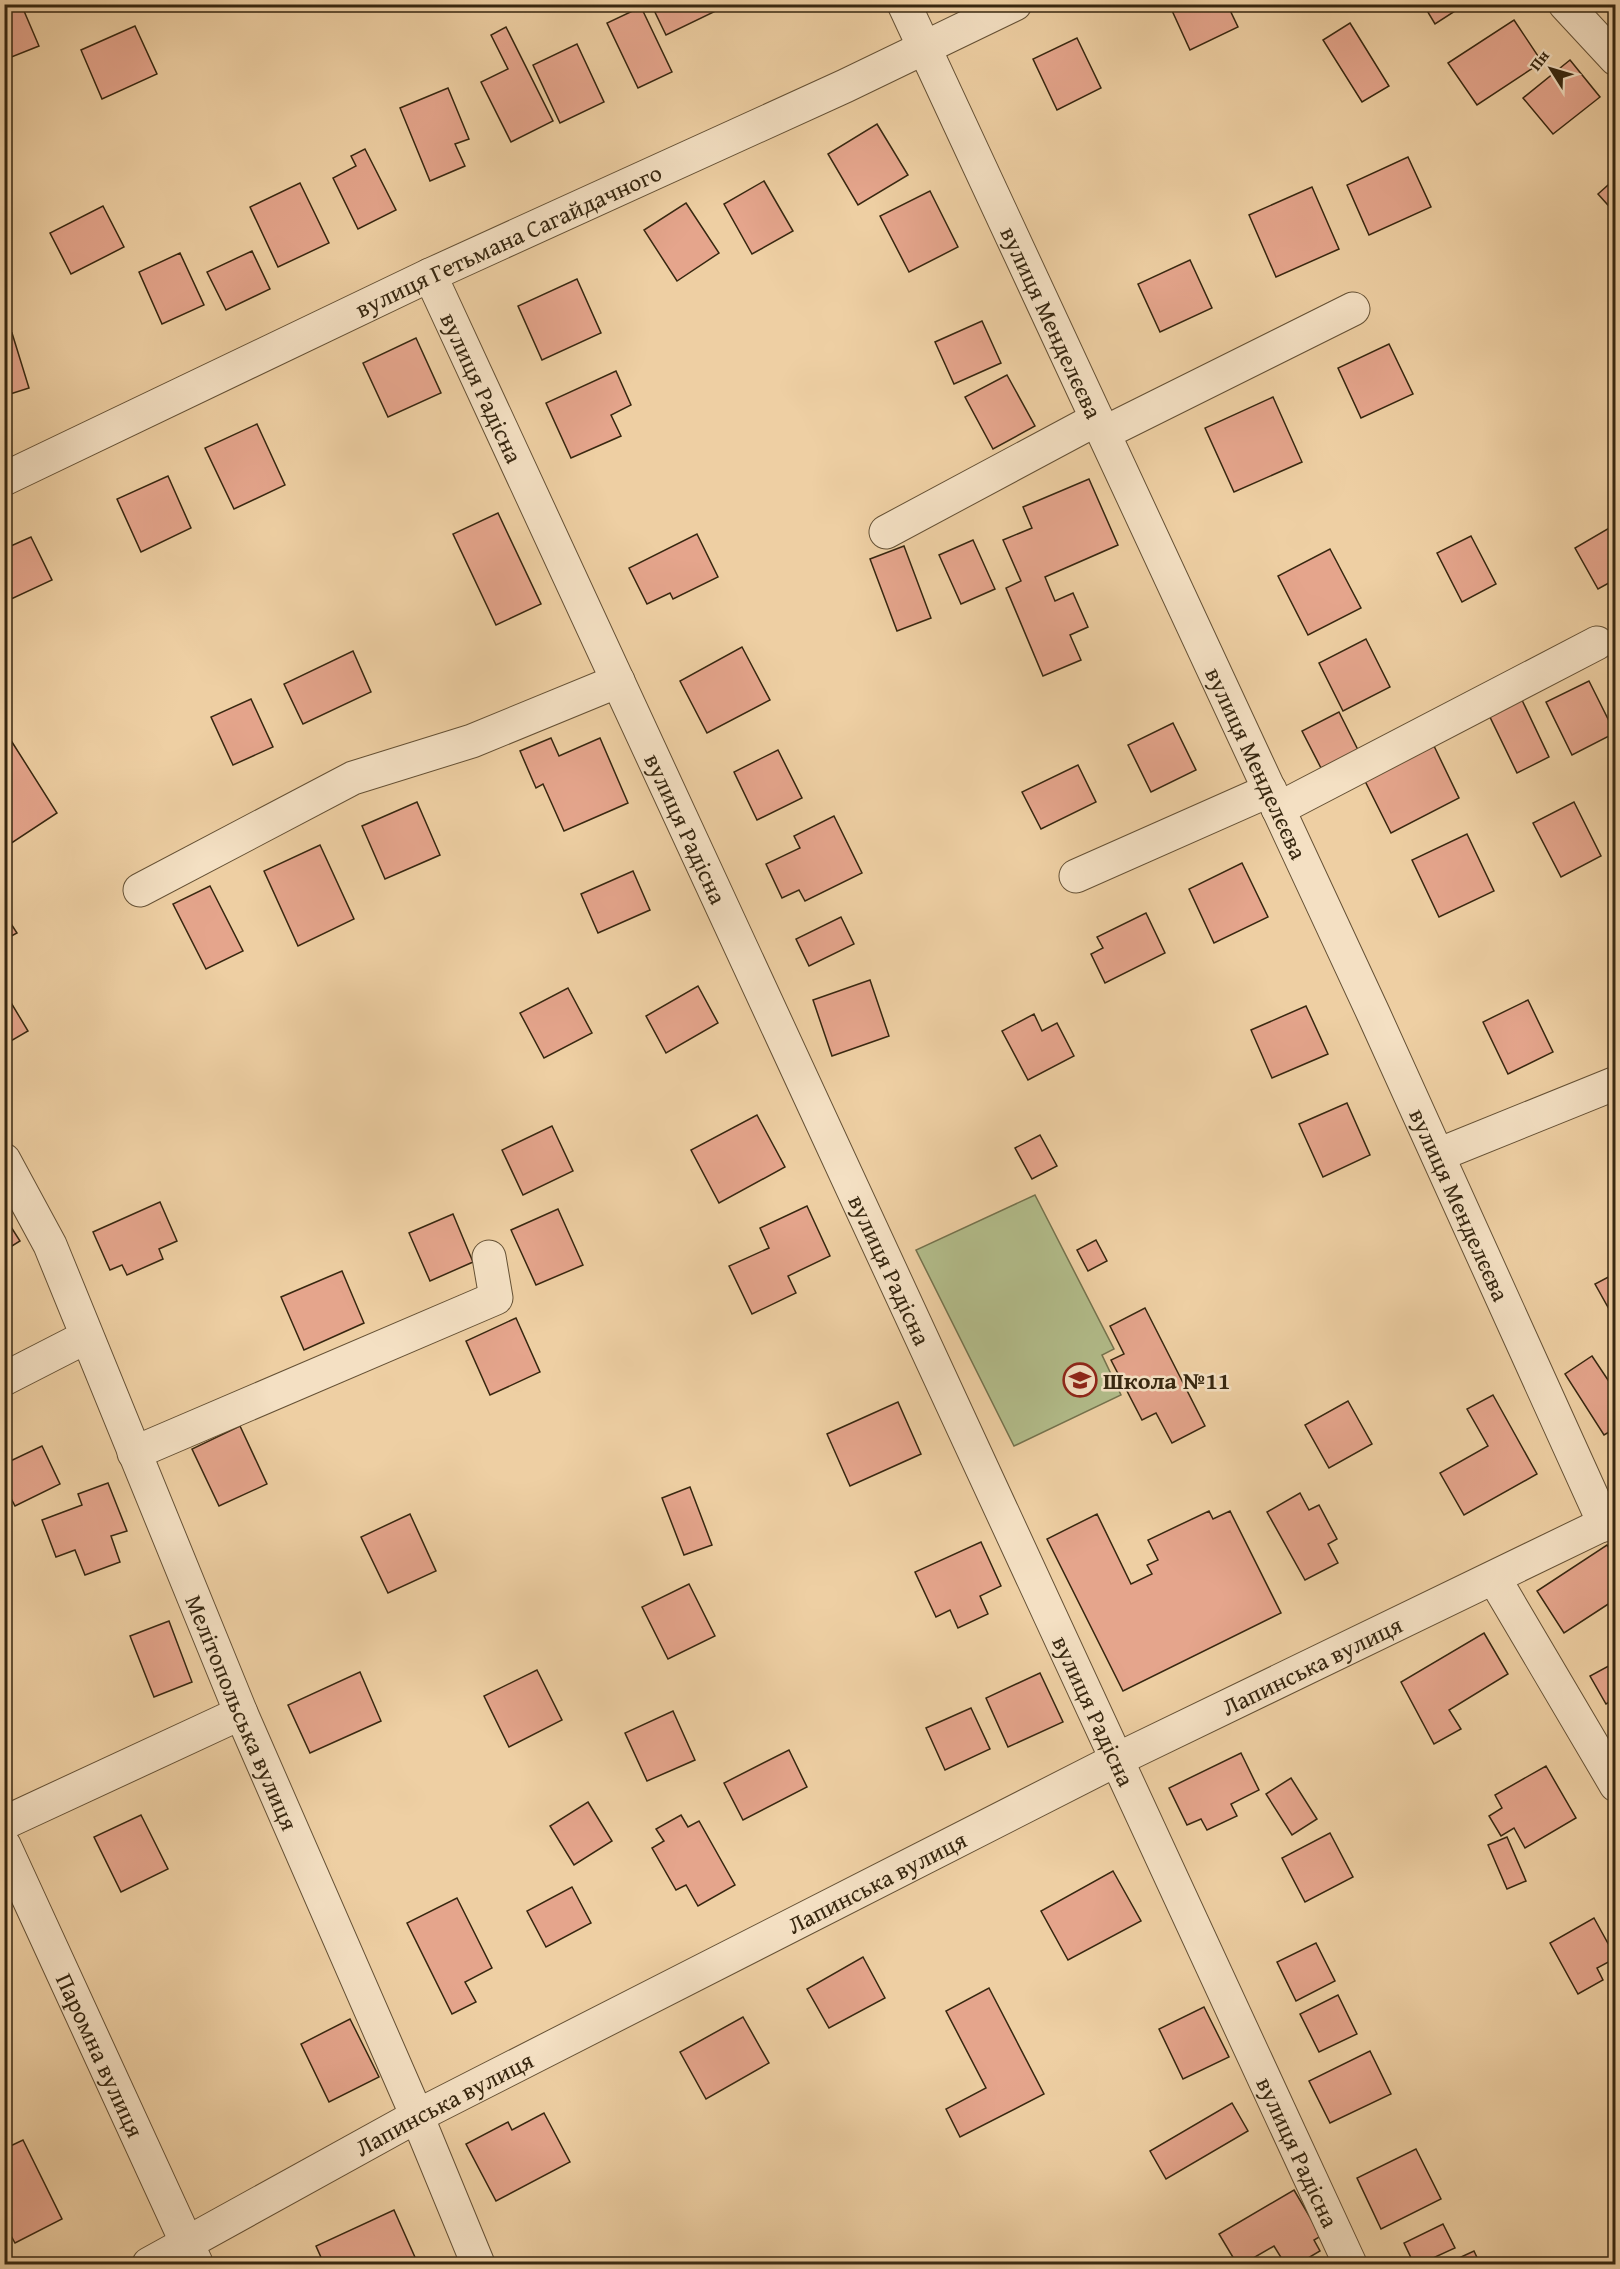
<svg xmlns="http://www.w3.org/2000/svg" width="1620" height="2269" font-family="'Gentium Book Plus',serif">
  <style>
    .green { fill: #b2bc8a; stroke: #74724d; stroke-width: 1.5 }
    .building { fill: #e5a58c; stroke: #372710; stroke-width: 1.5 }
    .lines { fill: none; stroke-linecap: round; stroke-linejoin: round }
    .minor-casing { stroke: #655135; stroke-width: 35 }
    .minor { stroke: #f4e0c3; stroke-width: 33 }
    .labels { text-anchor: middle; dominant-baseline: central; stroke-width: 5; stroke-linejoin: round; paint-order: stroke }
    .street-label { font-size: 24px; fill: #372710; stroke: #f4e0c3 }
    .poi-label { font-size: 24px; font-weight: bold; fill: #372710; stroke: #f4e0c3; text-anchor: start }
  </style>
  <rect width="100%" height="100%" fill="#eecfa3"/>
  <filter id="stains"><feTurbulence type="fractalNoise" baseFrequency=".00333" numOctaves="4"/><feColorMatrix values="0 0 0 0 .2 0 0 0 0 .09 0 0 0 0 .02 0 0 0 .5 -.17"/></filter>
  <radialGradient id="worn" r=".72"><stop offset=".6" stop-color="#630" stop-opacity="0"/><stop offset="1" stop-color="#630" stop-opacity=".3"/></radialGradient>
  <path class="green" d="M1035 1195 1114 1349 1102 1355 1121 1395 1014 1446 916 1250Z"/>
  <g class="building">
    <path d="M4 4H21L39 46 4 60Z"/>
    <path d="M651 4H720L722 8 666 35Z"/>
    <path d="M1169 4H1227L1238 27 1190 50Z"/>
    <path d="M1423 4H1466L1435 24Z"/>
    <path d="M641 7 672 72 638 88 607 23Z"/>
    <path d="M1514 20 1542 62 1477 105 1448 63Z"/>
    <path d="M1350 23 1389 86 1362 102 1323 40Z"/>
    <path d="M135 26 157 74 102 99 81 50Z"/>
    <path d="M506 27 553 121 511 142 481 82 508 69 491 35Z"/>
    <path d="M1077 38 1101 88 1057 110 1033 59Z"/>
    <path d="M577 44 604 102 560 123 533 65Z"/>
    <path d="M1570 60 1600 97 1553 134 1523 98Z"/>
    <path d="M448 88 469 139 455 144 465 166 430 181 400 108Z"/>
    <path d="M877 124 908 175 858 205 828 154Z"/>
    <path d="M365 149 396 210 358 229 333 178 356 166 351 156Z"/>
    <path d="M1408 157 1431 207 1369 235 1347 185Z"/>
    <path d="M1616 178V214L1598 194Z"/>
    <path d="M764 181 793 231 752 254 724 204Z"/>
    <path d="M300 183 329 243 278 267 250 207Z"/>
    <path d="M1312 187 1339 249 1276 277 1249 215Z"/>
    <path d="M930 191 958 247 909 272 880 216Z"/>
    <path d="M686 203 719 253 677 281 644 230Z"/>
    <path d="M103 206 124 247 71 274 50 233Z"/>
    <path d="M252 251 270 289 226 310 207 272Z"/>
    <path d="M180 253 204 305 162 324 139 272Z"/>
    <path d="M1190 260 1212 308 1160 332 1138 284Z"/>
    <path d="M577 279 601 333 542 360 518 306Z"/>
    <path d="M982 321 1001 363 954 384 935 342Z"/>
    <path d="M12 333 29 388 4 396V335Z"/>
    <path d="M416 338 441 393 388 417 363 363Z"/>
    <path d="M1389 344 1413 394 1361 418 1338 368Z"/>
    <path d="M616 371 631 405 611 415 621 436 571 458 546 403Z"/>
    <path d="M1007 375 1035 426 993 449 965 397Z"/>
    <path d="M1273 397 1302 462 1234 492 1205 428Z"/>
    <path d="M257 424 285 485 234 509 205 448Z"/>
    <path d="M168 476 191 528 141 552 117 499Z"/>
    <path d="M1089 479 1118 545 1045 577 1055 601 1073 593 1088 627 1070 635 1081 660 1043 676 1006 588 1021 581 1003 540 1032 528 1023 507Z"/>
    <path d="M498 513 541 604 496 625 453 534Z"/>
    <path d="M1616 524V579L1598 589 1575 548Z"/>
    <path d="M697 534 718 577 673 599 670 593 647 604 629 568Z"/>
    <path d="M1471 536 1496 584 1462 602 1437 553Z"/>
    <path d="M31 537 52 580 9 600 4 590V549Z"/>
    <path d="M973 540 995 589 961 604 939 555Z"/>
    <path d="M904 546 931 618 897 631 870 559Z"/>
    <path d="M1330 549 1361 608 1308 635 1278 576Z"/>
    <path d="M1366 639 1390 687 1343 711 1319 663Z"/>
    <path d="M742 647 770 700 707 733 680 681Z"/>
    <path d="M353 651 371 692 303 724 284 684Z"/>
    <path d="M1589 681 1615 733 1572 755 1546 702Z"/>
    <path d="M1521 698 1549 757 1517 773 1488 713Z"/>
    <path d="M251 699 273 747 233 765 211 717Z"/>
    <path d="M1339 712 1358 750 1321 768 1302 731Z"/>
    <path d="M1173 723 1196 770 1151 792 1128 745Z"/>
    <path d="M551 738 559 756 600 738 628 803 564 831 543 784 536 788 520 751Z"/>
    <path d="M12 742 57 813 7 846 4 842V747Z"/>
    <path d="M1434 746 1459 798 1391 833 1365 781Z"/>
    <path d="M778 750 802 798 757 820 734 772Z"/>
    <path d="M1078 765 1096 802 1041 829 1022 792Z"/>
    <path d="M417 802 440 855 385 879 362 826Z"/>
    <path d="M1574 802 1601 856 1561 877 1533 823Z"/>
    <path d="M834 816 862 873 805 901 799 890 782 898 766 864 800 848 794 836Z"/>
    <path d="M1467 834 1494 891 1439 917 1412 860Z"/>
    <path d="M320 845 354 919 298 946 264 871Z"/>
    <path d="M1242 863 1268 917 1214 943 1189 889Z"/>
    <path d="M633 871 650 910 598 933 581 894Z"/>
    <path d="M210 886 243 951 206 969 173 904Z"/>
    <path d="M4 913 17 933 4 940Z"/>
    <path d="M1146 913 1165 953 1105 983 1091 954 1103 948 1097 937Z"/>
    <path d="M841 917 854 944 809 966 796 939Z"/>
    <path d="M870 980 889 1036 832 1056 813 1000Z"/>
    <path d="M698 986 718 1023 666 1053 646 1016Z"/>
    <path d="M568 988 592 1033 544 1058 520 1013Z"/>
    <path d="M4 991 28 1031 4 1045Z"/>
    <path d="M1528 1000 1553 1052 1508 1074 1483 1022Z"/>
    <path d="M1306 1006 1328 1054 1272 1078 1251 1030Z"/>
    <path d="M1034 1014 1042 1031 1057 1023 1074 1056 1028 1080 1002 1031Z"/>
    <path d="M1347 1103 1370 1155 1323 1177 1299 1124Z"/>
    <path d="M757 1115 785 1167 719 1203 691 1150Z"/>
    <path d="M552 1126 573 1171 523 1195 502 1150Z"/>
    <path d="M1040 1135 1057 1166 1032 1179 1015 1148Z"/>
    <path d="M160 1202 177 1241 159 1249 163 1259 127 1275 122 1265 110 1270 93 1232Z"/>
    <path d="M807 1206 830 1256 788 1276 796 1293 752 1314 729 1266 769 1248 760 1228Z"/>
    <path d="M558 1209 583 1265 536 1285 511 1230Z"/>
    <path d="M453 1214 473 1262 430 1281 409 1233Z"/>
    <path d="M4 1216 20 1241 4 1251Z"/>
    <path d="M1096 1240 1107 1261 1088 1271 1077 1250Z"/>
    <path d="M342 1271 364 1323 304 1350 281 1297Z"/>
    <path d="M1616 1273V1305L1609 1309 1595 1284Z"/>
    <path d="M1145 1308 1205 1426 1172 1443 1156 1413 1142 1420 1111 1360 1124 1354 1110 1326Z"/>
    <path d="M516 1318 540 1372 490 1395 466 1341Z"/>
    <path d="M1592 1356 1616 1392V1428L1604 1435 1565 1374Z"/>
    <path d="M1493 1395 1537 1474 1464 1515 1440 1473 1488 1446 1467 1409Z"/>
    <path d="M1348 1401 1372 1444 1329 1468 1305 1425Z"/>
    <path d="M898 1402 921 1454 850 1486 827 1434Z"/>
    <path d="M240 1426 267 1484 219 1506 192 1449Z"/>
    <path d="M42 1446 60 1484 15 1506 4 1485V1464Z"/>
    <path d="M108 1483 127 1531 111 1536 120 1562 85 1575 75 1550 56 1557 42 1520 82 1505 78 1494Z"/>
    <path d="M690 1487 712 1545 684 1555 662 1498Z"/>
    <path d="M1300 1493 1309 1510 1319 1505 1337 1539 1328 1544 1338 1563 1305 1580 1267 1512Z"/>
    <path d="M1209 1511 1213 1519 1230 1511 1281 1613 1123 1691 1047 1539 1097 1514 1131 1584 1152 1574 1147 1565 1158 1560 1148 1540Z"/>
    <path d="M410 1514 436 1571 388 1593 361 1537Z"/>
    <path d="M981 1542 1001 1586 980 1596 988 1614 958 1628 950 1610 936 1617 915 1572Z"/>
    <path d="M1607 1545 1616 1558V1599L1564 1633 1537 1591Z"/>
    <path d="M689 1584 715 1636 668 1659 642 1607Z"/>
    <path d="M169 1621 192 1682 154 1697 130 1636Z"/>
    <path d="M1484 1633 1508 1674 1449 1710 1461 1729 1434 1744 1401 1682Z"/>
    <path d="M1616 1662V1698L1606 1704 1590 1676Z"/>
    <path d="M537 1670 562 1720 509 1747 484 1696Z"/>
    <path d="M360 1672 381 1721 310 1753 288 1705Z"/>
    <path d="M1040 1673 1063 1722 1008 1747 986 1698Z"/>
    <path d="M971 1708 990 1749 945 1770 926 1728Z"/>
    <path d="M673 1711 695 1760 647 1781 625 1733Z"/>
    <path d="M789 1750 807 1787 743 1820 724 1783Z"/>
    <path d="M1241 1753 1259 1790 1231 1804 1237 1816 1207 1830 1201 1819 1187 1825 1169 1788Z"/>
    <path d="M1546 1766 1576 1818 1525 1848 1514 1828 1501 1836 1489 1816 1502 1808 1495 1795Z"/>
    <path d="M1291 1778 1317 1819 1292 1835 1266 1794Z"/>
    <path d="M588 1802 612 1841 574 1865 550 1826Z"/>
    <path d="M141 1815 168 1869 121 1892 94 1837Z"/>
    <path d="M681 1815 688 1827 699 1821 735 1885 698 1906 686 1885 676 1890 652 1848 664 1841 656 1829Z"/>
    <path d="M1330 1833 1353 1877 1305 1902 1282 1858Z"/>
    <path d="M1507 1837 1526 1881 1507 1889 1488 1845Z"/>
    <path d="M1113 1871 1141 1921 1068 1960 1041 1911Z"/>
    <path d="M572 1887 591 1923 546 1947 527 1911Z"/>
    <path d="M457 1898 492 1968 465 1982 476 2002 452 2014 407 1923Z"/>
    <path d="M1594 1918 1616 1958 1597 1968 1603 1980 1578 1994 1550 1943Z"/>
    <path d="M1316 1943 1335 1981 1296 2001 1277 1962Z"/>
    <path d="M863 1957 885 1998 829 2028 807 1989Z"/>
    <path d="M989 1988 1044 2094 960 2137 946 2109 986 2088 946 2011Z"/>
    <path d="M1338 1995 1357 2034 1319 2052 1300 2014Z"/>
    <path d="M1204 2007 1229 2057 1183 2079 1159 2029Z"/>
    <path d="M743 2017 769 2063 706 2099 680 2052Z"/>
    <path d="M350 2019 379 2077 329 2102 301 2044Z"/>
    <path d="M1370 2051 1391 2094 1330 2123 1309 2081Z"/>
    <path d="M1232 2103 1248 2131 1166 2179 1150 2151Z"/>
    <path d="M544 2113 570 2162 496 2201 466 2144 508 2122 512 2130Z"/>
    <path d="M23 2140 62 2219 15 2243 4 2223V2149Z"/>
    <path d="M1416 2149 1441 2199 1381 2229 1357 2178Z"/>
    <path d="M1294 2190 1321 2236 1314 2240 1320 2251 1298 2264H1285L1274 2246 1243 2264H1237L1219 2234Z"/>
    <path d="M394 2210 418 2264H324L316 2246Z"/>
    <path d="M1443 2224 1455 2248 1420 2264H1414L1404 2243Z"/>
    <path d="M1474 2251 1480 2264H1446Z"/>
  </g>
  <g class="lines">
    <g class="minor-casing">
      <g id="minor">
        <path id="s1" d="M904 4 1374 1015 1605 1525"/>
        <path d="M1565 4 1616 59"/>
        <path id="s2" d="M430 275 1350 2264"/>
        <path d="M1104 433 1353 309"/>
        <path id="s3" d="M4 479 430 275 845 86 1015 4"/>
        <path d="M886 532 1097 419"/>
        <path d="M1278 809 1597 643"/>
        <path d="M1076 876 1270 790"/>
        <path d="M140 890 353 778 472 741 618 681"/>
        <path d="M1438 1155 1616 1083"/>
        <path id="s4" d="M4 1160 50 1245 241 1713 417 2116 478 2264"/>
        <path d="M4 1379 86 1337"/>
        <path d="M134 1453 496 1298 489 1257"/>
        <path d="M1494 1578 1616 1785"/>
        <path d="M4 1823 241 1713"/>
        <path id="s5" d="M4 1845 196 2263"/>
        <path id="s6" d="M149 2264 417 2116 1118 1759 1616 1518"/>
      </g>
    </g>
    <use href="#minor" class="minor"/>
  </g>
  <defs>
    <g id="school-ring" transform="scale(1.725)"><circle r="9.5" fill="#f4e0c3" stroke="#8f2418" stroke-width="1.5"/><path d="M0-5L7-2L0 1L-7-2ZM-4 1L0 2.5L4 1V4Q0 6-4 4Z" fill="#8f2418"/></g>
  </defs>
  <g fill-rule="evenodd">
    <use href="#school-ring" x="1080" y="1380"/>
  </g>
  <g class="labels">
    <g class="street-label">
      <text stroke="none"><textPath href="#s3" startOffset="558">вулиця Гетьмана Сагайдачного</textPath></text>
      <text stroke="none"><textPath href="#s1" startOffset="351">вулиця Менделєєва</textPath></text>
      <text stroke="none"><textPath href="#s2" startOffset="124">вулиця Радісна</textPath></text>
      <text stroke="none"><textPath href="#s1" startOffset="837">вулиця Менделєєва</textPath></text>
      <text stroke="none"><textPath href="#s2" startOffset="610">вулиця Радісна</textPath></text>
      <text stroke="none"><textPath href="#s1" startOffset="1323">вулиця Менделєєва</textPath></text>
      <text stroke="none"><textPath href="#s2" startOffset="1096">вулиця Радісна</textPath></text>
      <text stroke="none"><textPath href="#s6" startOffset="1308">Лапинська вулиця</textPath></text>
      <text stroke="none"><textPath href="#s2" startOffset="1582">вулиця Радісна</textPath></text>
      <text stroke="none"><textPath href="#s4" startOffset="602">Мелітопольська вулиця</textPath></text>
      <text stroke="none"><textPath href="#s6" startOffset="822">Лапинська вулиця</textPath></text>
      <text stroke="none"><textPath href="#s5" startOffset="231">Паромна вулиця</textPath></text>
      <text stroke="none"><textPath href="#s6" startOffset="336">Лапинська вулиця</textPath></text>
      <text stroke="none"><textPath href="#s2" startOffset="2068">вулиця Радісна</textPath></text>
    </g>
    <g class="poi-label">
      <text x="1103" y="1380">Школа №11</text>
    </g>
  </g>
  <rect width="1620" height="2269" fill="none" stroke="#eecfa3" stroke-width="24"/>
  <rect x="6" y="6" width="1608" height="2257" fill="none" stroke="#372710" stroke-width="3"/>
  <rect x="12" y="12" width="1596" height="2245" fill="none" stroke="#372710" stroke-width="1.5"/>
  <g transform="translate(1551 69) rotate(307)" stroke="#f4e0c3" stroke-width="4.5" paint-order="stroke">
  <path d="M0-4.5L10 22L0 15L-10 22Z" fill="#372710"/>
  <text y="-9" font-size="16" font-weight="bold" text-anchor="middle" fill="#372710">Пн</text>
  </g>
  <rect width="100%" height="100%" filter="url(#stains)"/>
  <rect width="100%" height="100%" fill="url(#worn)"/>
</svg>
